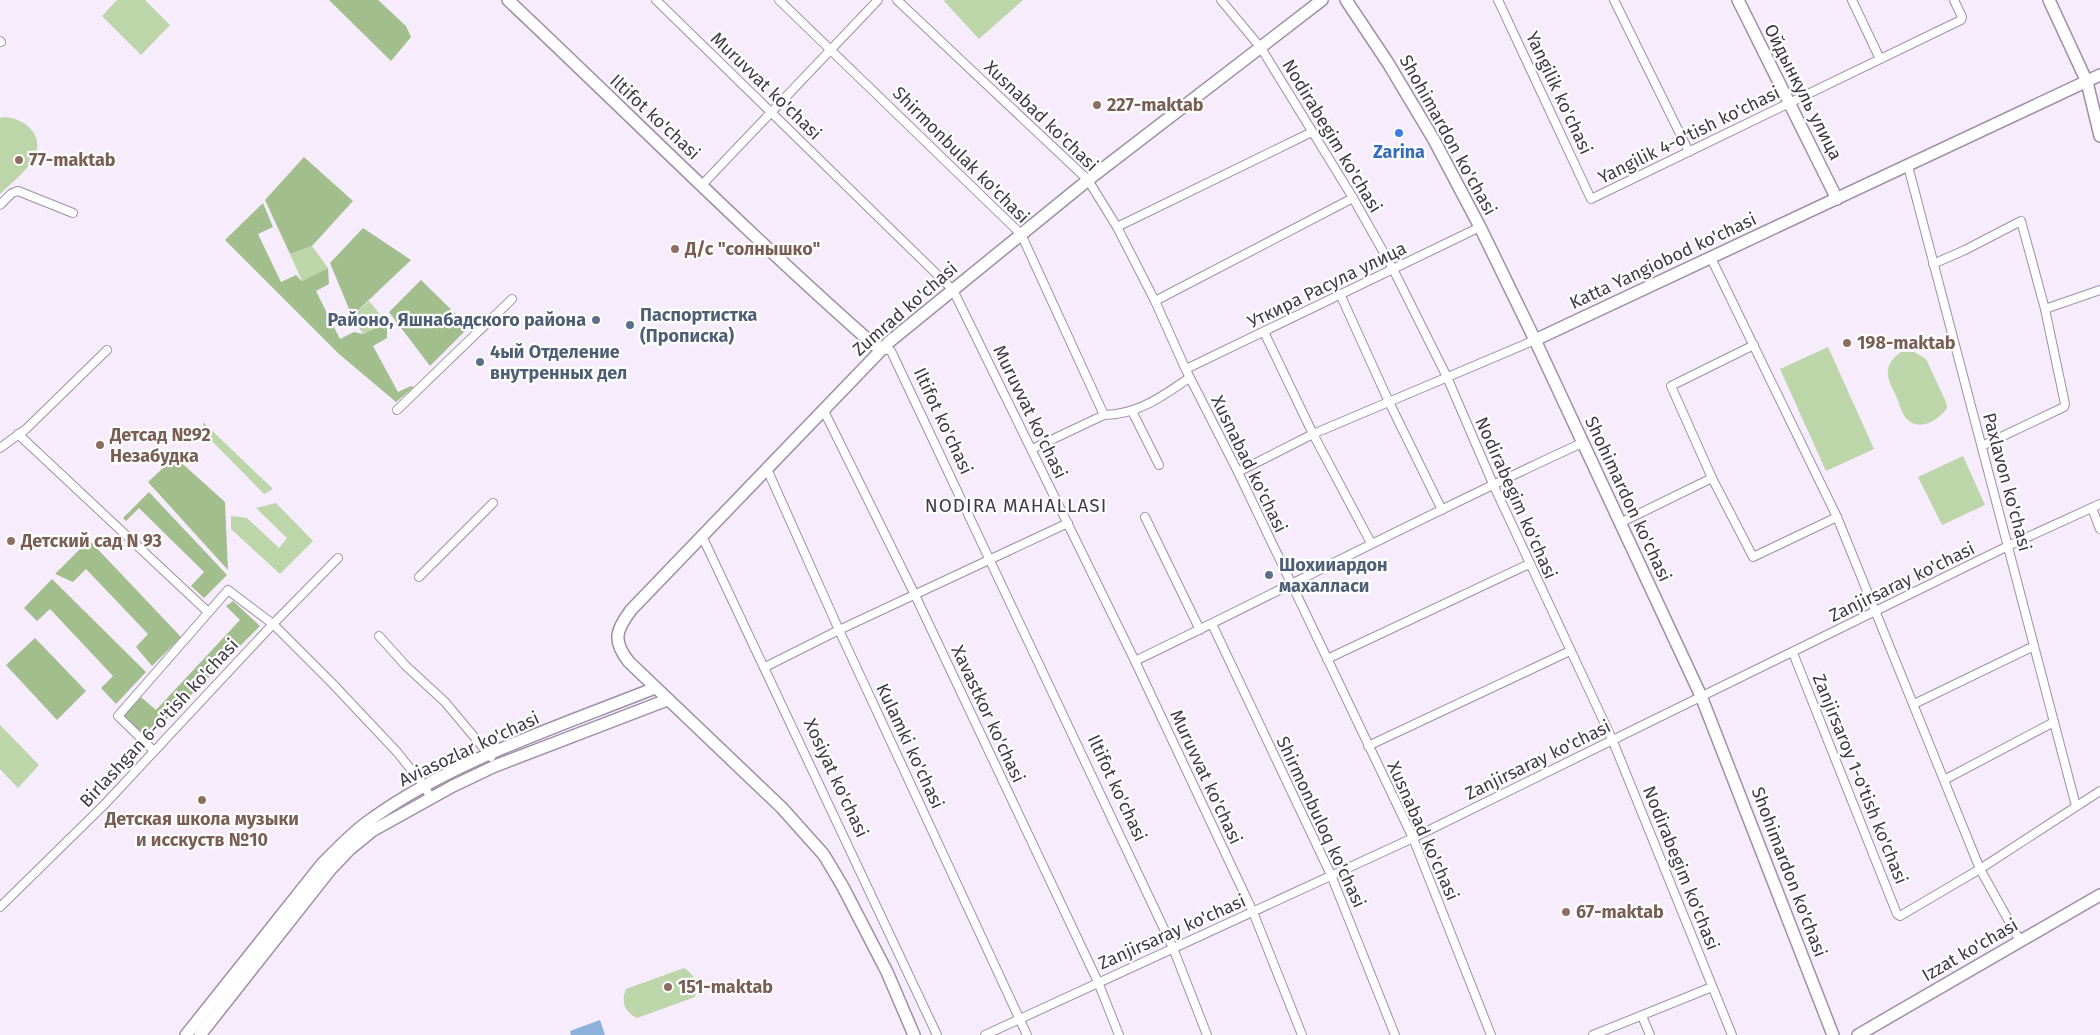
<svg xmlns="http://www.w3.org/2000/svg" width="2100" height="1035" font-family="'Fira Sans',sans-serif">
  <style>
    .green { fill: #bcd5a9 }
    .forest { fill: #a2be8d }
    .water { fill: #8cb2dc }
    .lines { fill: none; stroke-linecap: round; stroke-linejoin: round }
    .street-casing { stroke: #9f8fa8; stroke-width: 10 }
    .secondary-casing { stroke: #9f8fa8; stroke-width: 14 }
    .street { stroke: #fff; stroke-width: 8 }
    .secondary { stroke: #fff; stroke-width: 11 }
    .education-dot { fill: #8d6e63; stroke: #fff; stroke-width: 2 }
    .shop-dot { fill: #3f7fe0; stroke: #fff; stroke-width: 2 }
    .service-dot { fill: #5c6f8a; stroke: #fff; stroke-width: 2 }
    .labels { text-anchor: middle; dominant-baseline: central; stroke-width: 4.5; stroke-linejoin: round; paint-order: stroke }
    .street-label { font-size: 18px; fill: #413a45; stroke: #fff }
    .education-label { font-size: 18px; font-weight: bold; fill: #785e54; stroke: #fff; text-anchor: start }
    .shop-label { font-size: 18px; font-weight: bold; fill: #366cbe; stroke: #fff }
    .service-label { font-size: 18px; font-weight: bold; fill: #4e5e75; stroke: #fff; text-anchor: start }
    .neighbourhood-label { font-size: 19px; letter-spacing: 1px; fill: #413a45; stroke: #fff }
  </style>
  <rect width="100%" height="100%" fill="#f6ecfc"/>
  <g class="green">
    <path d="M117 0H145L170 25 141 55 102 16Z"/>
    <path d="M945 0H1023L979 39 944 1Z"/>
    <path d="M4 117C28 118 48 140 31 163 23 174 10 184 0 194V118Z"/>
    <path d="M312 246 328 268 302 281 290 254Z"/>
    <path d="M369 301 387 323 363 334 352 316Z"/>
    <path d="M1828 347 1874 449 1826 471 1780 369Z"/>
    <path d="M1901 352H1914L1926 359 1946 402 1947 408C1938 421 1918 433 1905 417 1901 411 1899 402 1896 396 1892 386 1885 377 1889 366 1891 360 1896 356 1901 352Z"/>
    <path d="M203 422 273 489 264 494 203 432Z"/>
    <path d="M1963 456 1985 505 1942 525 1918 477Z"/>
    <path d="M276 503 313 541 280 574 231 529V516L247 518 279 548 287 538 256 508Z"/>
    <path d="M0 725 39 765 18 788 0 769Z"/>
    <path d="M684 968C696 976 698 983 695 997L637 1018C624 1012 621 1001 626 989Z"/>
  </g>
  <g class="forest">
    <path d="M329 0H378L406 26 411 37 391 61Z"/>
    <path d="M304 157 353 201 312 246 290 254 265 200Z"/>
    <path d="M263 203 273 227 258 234 281 282 296 275 302 281 328 268 329 284 316 291 340 339 354 332 363 334 387 323V338L373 346 398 392 411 386 414 387 396 402 339 354 225 240Z"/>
    <path d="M363 228 411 260 352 316 330 263Z"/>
    <path d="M421 280 469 327 430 366 389 312Z"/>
    <path d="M175 457 225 502 228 570 148 482Z"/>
    <path d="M149 492 227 575 204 598 191 586 204 572 139 508 126 521 123 518Z"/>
    <path d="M89 540 181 637 152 666 136 647 148 634 86 569 73 582 55 574Z"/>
    <path d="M52 579 146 672 116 704 101 688 113 676 50 609 37 621 24 608Z"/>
    <path d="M233 601 260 626 145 741 118 716 141 697 156 710 240 620 226 606Z"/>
    <path d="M35 638 86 691 57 720 6 665Z"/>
  </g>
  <path class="water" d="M600 1020 605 1035H571L570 1031Z"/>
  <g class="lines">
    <g class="street-casing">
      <g id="street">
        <path d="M656 0 953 290 1135 661 1253 912 1302 1035"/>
        <path d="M779 0 1021 234 1104 415"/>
        <path d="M897 0 1088 180 1117 227 1155 301 1186 370 1238 472 1413 838 1491 1035"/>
        <path d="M1221 0 1261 48 1353 198 1393 269 1447 377 1493 484 1612 739 1732 1035"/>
        <path d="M1498 0 1591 199 1961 20 1962 17 1954 0"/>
        <path d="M1614 0 1689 152"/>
        <path d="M1852 0 1880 59"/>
        <path d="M0 41 1 42"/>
        <path d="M1908 166 2076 806"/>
        <path d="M701 186 878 0"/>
        <path d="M0 205 12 193 18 191 73 213"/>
        <path d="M1117 227 1312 132"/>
        <path d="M1711 258 1837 517 1980 869 2020 941"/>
        <path d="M1933 264 1965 250 2021 221 2045 309 2065 404 2064 407 1982 446"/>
        <path d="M1340 294 1389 402 1442 510"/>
        <path d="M1155 301 1353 198"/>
        <path d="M2045 309 2100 290"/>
        <path d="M1264 332 1313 434 1371 543"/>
        <path d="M1754 345 1671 386 1712 478 1753 557 1837 517"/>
        <path d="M882 348 891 351 1173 948 1207 1035"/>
        <path d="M1186 369 1480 227"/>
        <path d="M823 409 915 595 1098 982 1119 1035"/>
        <path d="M397 410 512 299"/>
        <path d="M1132 411 1159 465"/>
        <path d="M18 434 208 612"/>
        <path d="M0 448 26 429 107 350"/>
        <path d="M1032 449 1104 415C1137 415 1163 396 1189 378"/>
        <path d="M767 469 839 630 1027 1035"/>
        <path d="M1238 472 1313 434 1535 340"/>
        <path d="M2092 508 2100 529"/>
        <path d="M1145 517 1200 630"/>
        <path d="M1620 523 1712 478"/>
        <path d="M702 536 937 1035"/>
        <path d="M419 577 493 503"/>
        <path d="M1212 624 1331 875 1395 1035"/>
        <path d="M379 636 406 666 445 702 491 757"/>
        <path d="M1793 653 1897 914 1900 916 1980 869 2100 791"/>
        <path d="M1327 659 1529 564"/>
        <path d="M1135 661C1284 589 1431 512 1582 443"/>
        <path d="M765 667 839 630 1068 523"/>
        <path d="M1914 704 2034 646"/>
        <path d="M1368 746 1570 651"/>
        <path d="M154 751 118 716 228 590 273 624 331 682 397 752 425 787 430 797"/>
        <path d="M1944 780 2054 722"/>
        <path d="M0 907 104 805 273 624 338 558"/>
        <path d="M1642 1016 1650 1035"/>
        <path d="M985 1035 1413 838 2008 546 2100 504"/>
        <path d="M1593 1035 1712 987"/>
      </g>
    </g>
    <g class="secondary-casing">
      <g id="secondary">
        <path d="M508 0C630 115 748 234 874 345L882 348"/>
        <path d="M1346 0 1388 63 1434 140 1480 227 1535 340 1701 696 1833 1035"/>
        <path d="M1738 0 1837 199"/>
        <path d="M2049 0 2087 82 2100 136"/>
        <path d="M1535 340 2100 75"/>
        <path d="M186 1035 322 864C336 850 350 835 366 823 448 762 560 726 655 688"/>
        <path d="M200 1035 330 870 350 849 372 831 453 786 495 766 667 700"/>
        <path d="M914 1035 887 972 843 887 824 855 782 808 629 662C612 641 616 630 631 610L889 342 1088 180 1322 0"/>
        <path d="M1858 1035 2100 895"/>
      </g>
    </g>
    <use href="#street" class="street"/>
    <use href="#secondary" class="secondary"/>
  </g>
  <g class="education-dot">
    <circle cx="1097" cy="105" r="5"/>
    <circle cx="19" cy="160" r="5"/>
    <circle cx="675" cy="249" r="5"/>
    <circle cx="1847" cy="343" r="5"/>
    <circle cx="100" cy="445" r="5"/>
    <circle cx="11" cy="541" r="5"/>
    <circle cx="202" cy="800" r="5"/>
    <circle cx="1566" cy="912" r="5"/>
    <circle cx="668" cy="987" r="5"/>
  </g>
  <circle class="shop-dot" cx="1399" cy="133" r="5"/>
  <g class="service-dot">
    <circle cx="596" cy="320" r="5"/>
    <circle cx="630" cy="325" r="5"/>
    <circle cx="480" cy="362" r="5"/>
    <circle cx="1269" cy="575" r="5"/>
  </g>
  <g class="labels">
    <g class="street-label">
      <text transform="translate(766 86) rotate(44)">Muruvvat ko'chasi</text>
      <text transform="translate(1803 92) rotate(63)">Ойдынкуль улица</text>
      <text transform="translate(1559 93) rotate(65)">Yangilik ko'chasi</text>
      <text transform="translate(1041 116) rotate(44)">Xusnabad ko'chasi</text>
      <text transform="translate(655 117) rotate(43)">Iltifot ko'chasi</text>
      <text transform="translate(1448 135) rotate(61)">Shohimardon ko'chasi</text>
      <text transform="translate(1689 135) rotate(-26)">Yangilik 4-o'tish ko'chasi</text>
      <text transform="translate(1332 136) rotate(59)">Nodirabegim ko'chasi</text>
      <text transform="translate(961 155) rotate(45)">Shirmonbulak ko'chasi</text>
      <text transform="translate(1663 261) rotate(-25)">Katta Yangiobod ko'chasi</text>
      <text transform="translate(1327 285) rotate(-26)">Уткира Расула улица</text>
      <text transform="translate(905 309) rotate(-41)">Zumrad ko'chasi</text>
      <text transform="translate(1030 412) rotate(64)">Muruvvat ko'chasi</text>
      <text transform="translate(943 421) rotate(65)">Iltifot ko'chasi</text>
      <text transform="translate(1249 464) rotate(64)">Xusnabad ko'chasi</text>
      <text transform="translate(2007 482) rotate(75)">Paxlavon ko'chasi</text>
      <text transform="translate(1516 498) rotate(66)">Nodirabegim ko'chasi</text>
      <text transform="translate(1628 499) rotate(65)">Shohimardon ko'chasi</text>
      <text transform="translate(1902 582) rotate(-26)">Zanjirsaray ko'chasi</text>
      <text transform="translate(988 714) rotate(65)">Xavastkor ko'chasi</text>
      <text transform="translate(159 723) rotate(-47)">Birlashgan 6-o'tish ko'chasi</text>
      <text transform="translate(910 746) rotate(65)">Kulamki ko'chasi</text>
      <text transform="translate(469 749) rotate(-25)">Aviasozlar ko'chasi</text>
      <text transform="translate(1538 760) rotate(-26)">Zanjirsaray ko'chasi</text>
      <text transform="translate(1206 777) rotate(65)">Muruvvat ko'chasi</text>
      <text transform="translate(836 778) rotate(65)">Xosiyat ko'chasi</text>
      <text transform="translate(1860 779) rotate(68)">Zanjirsaroy 1-o'tish ko'chasi</text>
      <text transform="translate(1117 788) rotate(65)">Iltifot ko'chasi</text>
      <text transform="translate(1321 822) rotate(65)">Shirmonbuloq ko'chasi</text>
      <text transform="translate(1423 831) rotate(66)">Xusnabad ko'chasi</text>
      <text transform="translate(1681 868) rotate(68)">Nodirabegim ko'chasi</text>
      <text transform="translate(1789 872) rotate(69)">Shohimardon ko'chasi</text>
      <text transform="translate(1172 932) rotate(-24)">Zanjirsaray ko'chasi</text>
      <text transform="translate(1970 950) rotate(-30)">Izzat ko'chasi</text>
    </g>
    <g class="education-label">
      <text x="1107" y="105">227-maktab</text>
      <text x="29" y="160">77-maktab</text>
      <text x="685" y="249">Д/с "солнышко"</text>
      <text x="1857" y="343">198-maktab</text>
      <text x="110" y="435">Детсад №92<tspan x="110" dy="21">Незабудка</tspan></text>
      <text x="21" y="541">Детский сад N 93</text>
      <text x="202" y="819" text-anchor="middle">Детская школа музыки<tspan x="202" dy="21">и исскуств №10</tspan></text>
      <text x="1576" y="912">67-maktab</text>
      <text x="678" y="987">151-maktab</text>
    </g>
    <g class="shop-label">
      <text x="1399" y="152">Zarina</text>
    </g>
    <g class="service-label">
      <text x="640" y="315">Паспортистка<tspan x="640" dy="21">(Прописка)</tspan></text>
      <text x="586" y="320" text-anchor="end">Районо, Яшнабадского района</text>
      <text x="490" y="352">4ый Отделение<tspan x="490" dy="21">внутренных дел</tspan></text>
      <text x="1279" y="565">Шохииардон<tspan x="1279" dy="21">махалласи</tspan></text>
    </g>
    <g class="neighbourhood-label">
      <text x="1016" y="505">NODIRA MAHALLASI</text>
    </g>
  </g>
</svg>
